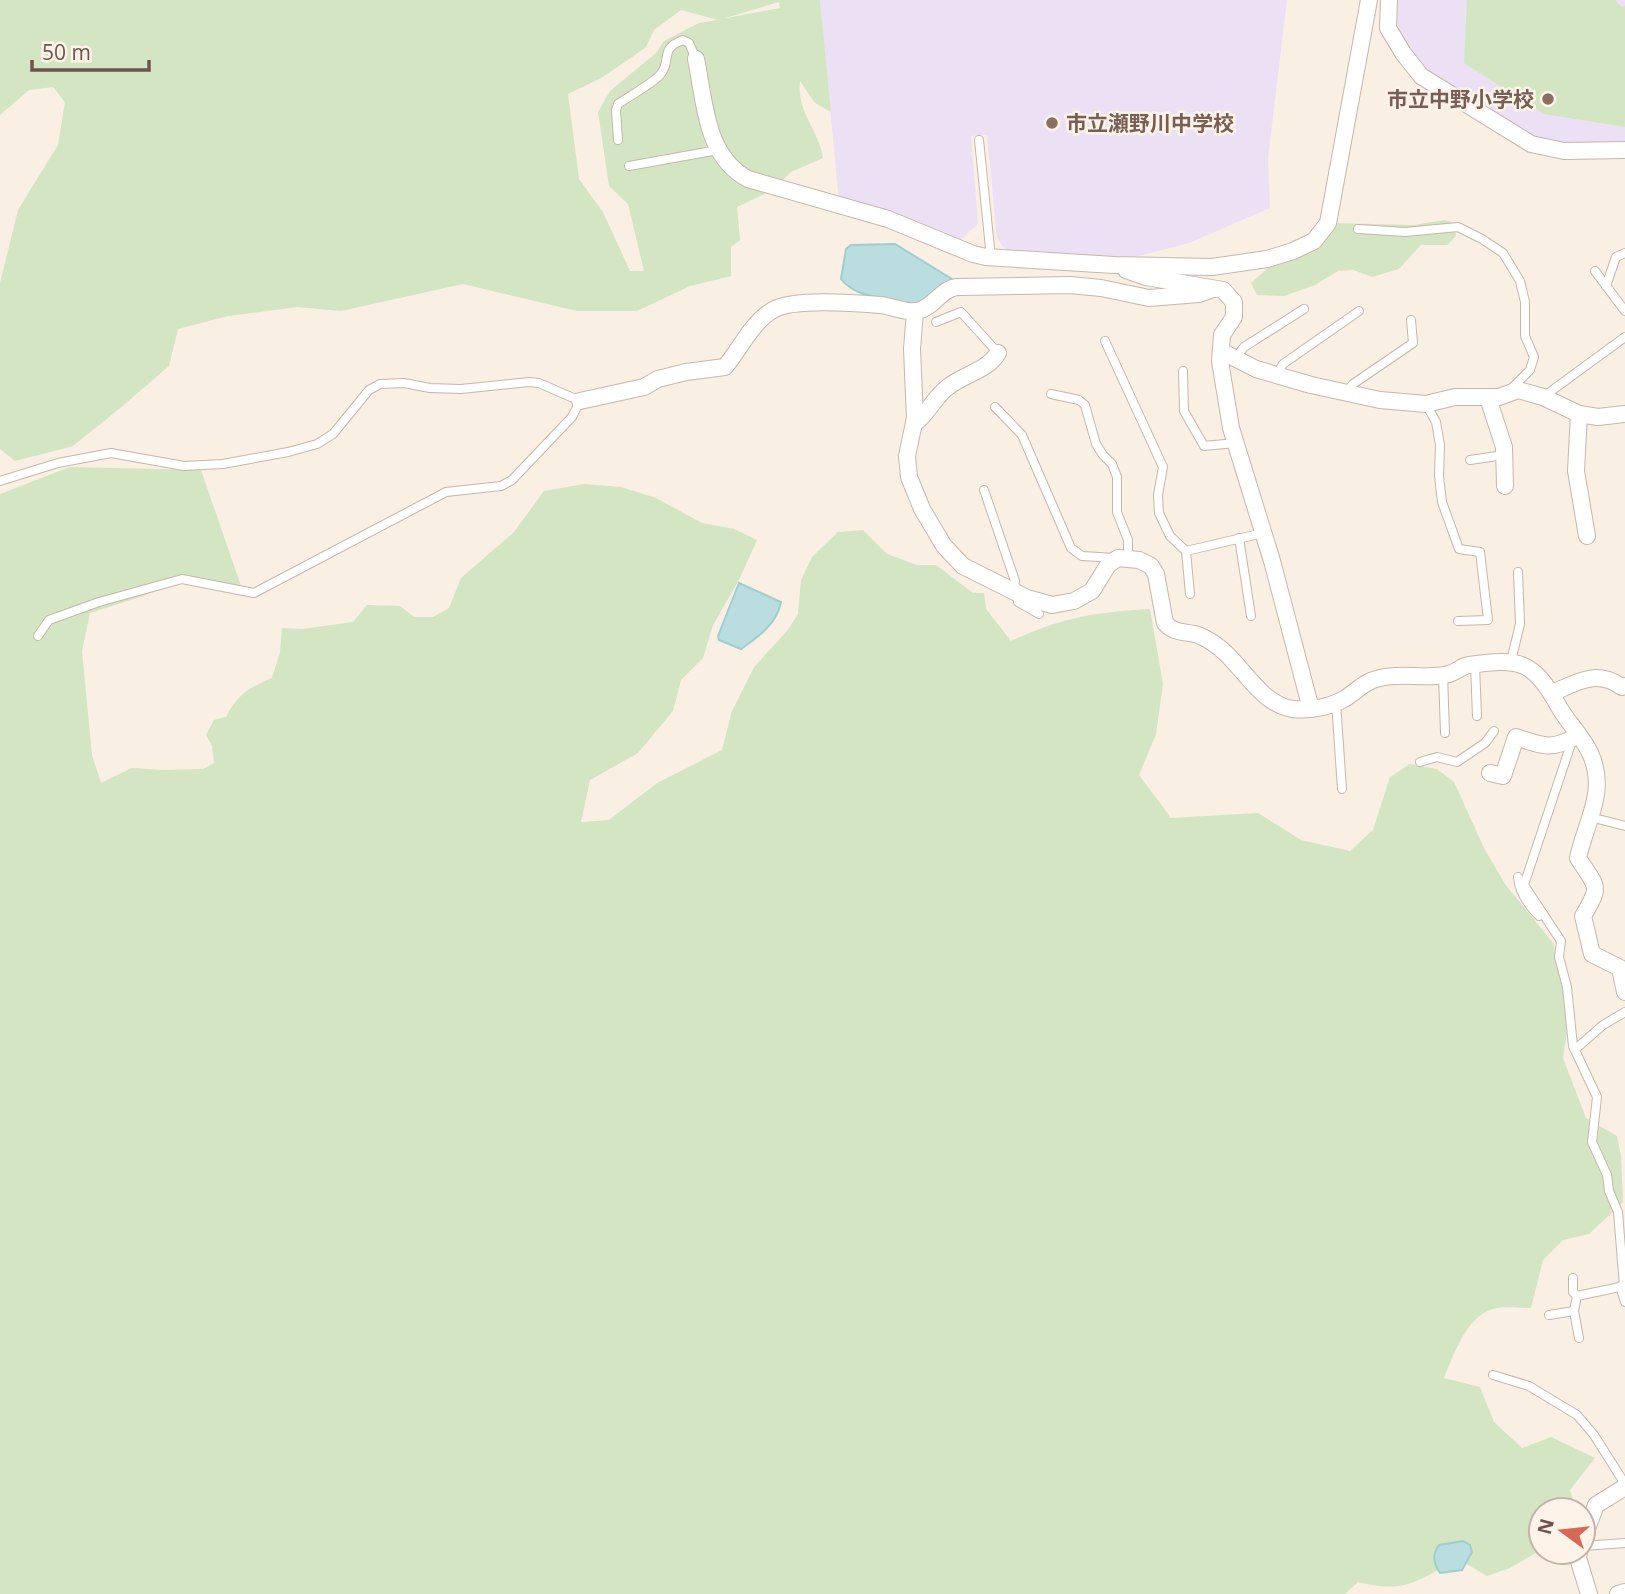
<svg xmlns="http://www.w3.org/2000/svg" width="1625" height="1594" font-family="'Open Sans','Noto Sans JP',sans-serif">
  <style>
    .education { fill: #ece0f5 }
    .green { fill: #d3e5c3; fill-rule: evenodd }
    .water { fill: #badde0; stroke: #a1cdd1; stroke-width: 2 }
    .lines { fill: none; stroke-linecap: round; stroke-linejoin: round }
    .service-casing { stroke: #c8b6ab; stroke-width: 10 }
    .minor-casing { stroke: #c8b6ab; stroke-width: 18 }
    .service { stroke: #fff; stroke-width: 8 }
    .minor { stroke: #fff; stroke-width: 16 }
    .education-dot { fill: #8d6e63; stroke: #fdf3e8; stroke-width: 2.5 }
    .labels { text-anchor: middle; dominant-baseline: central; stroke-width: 5; stroke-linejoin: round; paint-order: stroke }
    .education-label { font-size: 21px; font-weight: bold; fill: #785e54; stroke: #fdf3e8; text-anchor: end }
  </style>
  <rect width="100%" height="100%" fill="#f9efe3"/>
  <g class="education">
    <path d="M820 0H1287L1268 158 1270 208 1189 243 1127 259 1008 250 1004 248 997 238 987 135 971 136 978 224 956 244 839 202Z"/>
    <path d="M1394 0H1625V144L1555 143 1531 137 1516 129 1426 69 1394 26Z"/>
  </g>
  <g class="green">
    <path d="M0 0H820L831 112 815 103 800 81C796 111 819 130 823 158L791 172 771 191 737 207 740 240 731 247V276L690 286 637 311H577L463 284 341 311 298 307 228 316 178 329 169 366 119 409 73 446 15 461 0 449V283L18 210 58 145 65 102 53 87 29 90 0 115ZM779 2 780 8 721 19H722ZM681 10 718 20 699 23 664 41 656 53 610 91 598 112 609 186 628 204 644 271H630L603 212 579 179 568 94 601 78 632 57 646 47 654 30Z"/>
    <path d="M1467 0H1615L1622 7 1625 6V127L1544 114 1464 63Z"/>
    <path d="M1444 220 1455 223 1456 236 1447 245H1421L1399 269 1372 277 1353 270 1338 271 1315 285 1284 296 1257 295 1251 283 1268 268 1299 257 1321 244 1333 223 1414 225Z"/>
    <path d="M70 467 201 470 241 586H214L176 576 146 595 90 613 82 651 92 755 101 783 132 768 163 770 203 769 214 763 212 746 206 735 214 720 226 717C239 693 247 689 272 678L280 652 282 628 302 629 353 622 367 605 400 606 414 617H433L449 608 461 578 514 532 544 491 584 484 621 487 656 498 702 523 734 529 757 540 739 580 713 625 703 658 681 680 673 711 638 753 590 780 581 822 609 820 657 783 722 750 732 711 754 667 788 630 798 614 801 580 812 557 838 532 863 530 887 554 917 565H936L973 593H984L986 609 1011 641C1061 618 1095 612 1150 609L1163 684 1156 734 1139 775 1171 818 1258 813 1301 840 1350 851 1373 830 1390 777 1410 764 1437 769 1454 782 1484 848 1505 884 1553 943 1569 1019 1563 1058 1586 1118 1617 1136 1621 1156 1623 1202 1589 1234 1563 1240 1543 1260 1531 1308C1520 1308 1504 1306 1493 1309 1467 1316 1453 1355 1444 1378L1480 1387 1494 1422 1522 1448 1551 1437 1595 1458 1570 1490 1576 1510H1541V1550L1510 1568 1487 1576 1458 1559C1417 1581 1406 1594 1358 1582L1345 1594H0V494Z"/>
  </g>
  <g class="water">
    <path d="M895 244 952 279 939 288 934 295 909 308 906 303C883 296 857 299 841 279L846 249 851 245Z"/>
    <path d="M739 583 781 602C777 624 758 637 741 649L719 640 718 636Z"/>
    <path d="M1463 1541 1470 1545 1472 1552 1462 1570 1440 1573C1433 1563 1432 1555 1439 1545Z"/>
  </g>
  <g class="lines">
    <g class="service-casing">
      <g id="service">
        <path d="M618 140 616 110 618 104C628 97 653 83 660 75 673 60 658 49 683 40L689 43 696 59"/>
        <path d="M979 140 991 258"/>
        <path d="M629 166 718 150"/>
        <path d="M1358 229 1405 232 1458 227 1482 239 1503 253 1520 281 1525 302V336L1534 357 1530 370 1511 389"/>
        <path d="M1595 271 1625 311"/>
        <path d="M1606 286 1616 257 1625 253"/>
        <path d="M936 322 961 312 998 353"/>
        <path d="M1105 341 1163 467 1158 495 1159 513 1170 536 1186 551"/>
        <path d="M1236 357 1244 347 1304 309"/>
        <path d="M1183 371 1184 411 1204 446 1235 443"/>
        <path d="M1277 374 1283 364 1359 311"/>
        <path d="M1346 393 1353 384 1413 343 1411 320"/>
        <path d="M1051 394 1079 400 1085 405 1096 444 1103 455 1112 464 1117 477V512L1128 540V558"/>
        <path d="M1543 397 1625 337"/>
        <path d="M1426 404 1436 422 1440 445 1439 476 1442 502 1459 549 1480 552 1488 620 1458 621"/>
        <path d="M995 407 1022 435 1071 548 1082 556 1115 558"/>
        <path d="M1470 460 1504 455"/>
        <path d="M0 481 58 463 111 453 184 466 223 464 288 452 317 444 333 434 369 390 380 384 404 383 430 388 461 389 529 382 539 383 580 401 572 417 512 480 501 486 446 492 254 593 182 579 99 602 49 620 38 636"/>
        <path d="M984 490 1015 581 1014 591"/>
        <path d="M1239 538 1251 616"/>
        <path d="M1190 594 1186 551 1263 533"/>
        <path d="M1018 602 1039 614"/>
        <path d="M1511 661 1520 624 1518 572"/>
        <path d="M1475 665 1477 716"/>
        <path d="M1443 674 1445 733"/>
        <path d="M1336 702 1342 789"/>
        <path d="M1570 741V747L1524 885 1561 941 1559 957 1567 987 1573 1046 1597 1097 1592 1142 1607 1175 1609 1191 1618 1212 1624 1286"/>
        <path d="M1420 762 1437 757 1457 762 1485 743 1494 731"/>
        <path d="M1590 817 1625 826"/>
        <path d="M1518 877C1519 892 1528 905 1539 916L1543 914"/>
        <path d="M1579 1046 1603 1025 1625 1012"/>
        <path d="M1573 1278V1292L1577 1296"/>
        <path d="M1620 1286 1625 1302"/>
        <path d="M1549 1315 1574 1311"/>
        <path d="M1579 1338 1574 1311 1577 1296 1625 1286"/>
        <path d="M1493 1375 1529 1386 1577 1415 1594 1435 1625 1484"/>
        <path d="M1583 1546 1625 1543"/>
      </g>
    </g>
    <g class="minor-casing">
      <g id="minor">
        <path d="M1389 0 1388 28 1403 53 1421 76 1531 144 1564 151 1625 150"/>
        <path d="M696 59C705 102 705 156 748 179L888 219 973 254 986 257 1114 265 1212 267 1267 259 1293 251 1314 241 1328 223 1369 0"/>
        <path d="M1126 270 1146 277 1223 290 1234 302V317L1222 335 1220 361 1231 428 1272 561 1311 709"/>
        <path d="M915 311 912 349 915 418 907 456 909 477 922 509 944 546 963 566 1027 598 1052 605 1074 601 1092 591 1108 565 1118 558 1139 560 1151 566 1156 574 1165 623C1174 634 1186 631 1198 635 1206 638 1215 644 1221 649 1244 668 1262 705 1293 709 1309 711 1330 707 1344 699 1357 691 1365 681 1380 678 1403 672 1428 680 1449 674 1456 672 1462 666 1469 665 1520 658 1533 660 1559 707 1568 723 1584 738 1591 755 1607 792 1586 821 1578 858 1597 888 1602 884 1583 916L1592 954 1620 968 1625 992"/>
        <path d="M1221 351 1256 369 1311 385 1380 400 1426 404 1455 397H1499L1518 390 1543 397 1579 414 1598 417 1625 414"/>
        <path d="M1488 398 1504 447 1505 486"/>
        <path d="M580 401 644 387 658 379 686 372 725 367C740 349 752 322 773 310 793 298 855 303 880 305 891 306 906 313 917 311 934 308 940 289 957 287L1070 285 1101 288 1149 298 1199 294 1213 289"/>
        <path d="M1579 414 1576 471 1587 536"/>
        <path d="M914 424C928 414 934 397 948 387 964 374 987 371 998 353"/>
        <path d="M1552 693C1578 682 1596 669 1622 687L1625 686"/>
        <path d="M1490 773 1503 776 1516 737C1542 746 1553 751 1578 735"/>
        <path d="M1583 1539 1596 1505 1625 1487"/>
        <path d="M1579 1552 1578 1558 1589 1594"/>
        <path d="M1618 1594 1625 1592"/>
      </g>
    </g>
    <use href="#service" class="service"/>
    <use href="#minor" class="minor"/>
  </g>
  <g class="education-dot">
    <circle cx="1548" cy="99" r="7"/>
    <circle cx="1052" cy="123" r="7"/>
  </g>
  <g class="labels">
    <g class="education-label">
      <text x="1534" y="99">市立中野小学校</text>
      <text x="1066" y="123" text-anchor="start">市立瀬野川中学校</text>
    </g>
  </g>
  <g transform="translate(1562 1531) rotate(285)"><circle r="33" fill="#fdf3e8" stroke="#c4b4aa" stroke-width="2"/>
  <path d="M0-5L12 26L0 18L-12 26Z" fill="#d66855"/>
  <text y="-10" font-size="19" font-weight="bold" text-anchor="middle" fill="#6e554c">N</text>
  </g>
  <path d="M32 60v10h117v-10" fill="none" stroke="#6e554c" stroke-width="3.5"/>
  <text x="42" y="60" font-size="21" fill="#6e554c" stroke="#fdf3e8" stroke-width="5" paint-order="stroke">50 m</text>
</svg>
